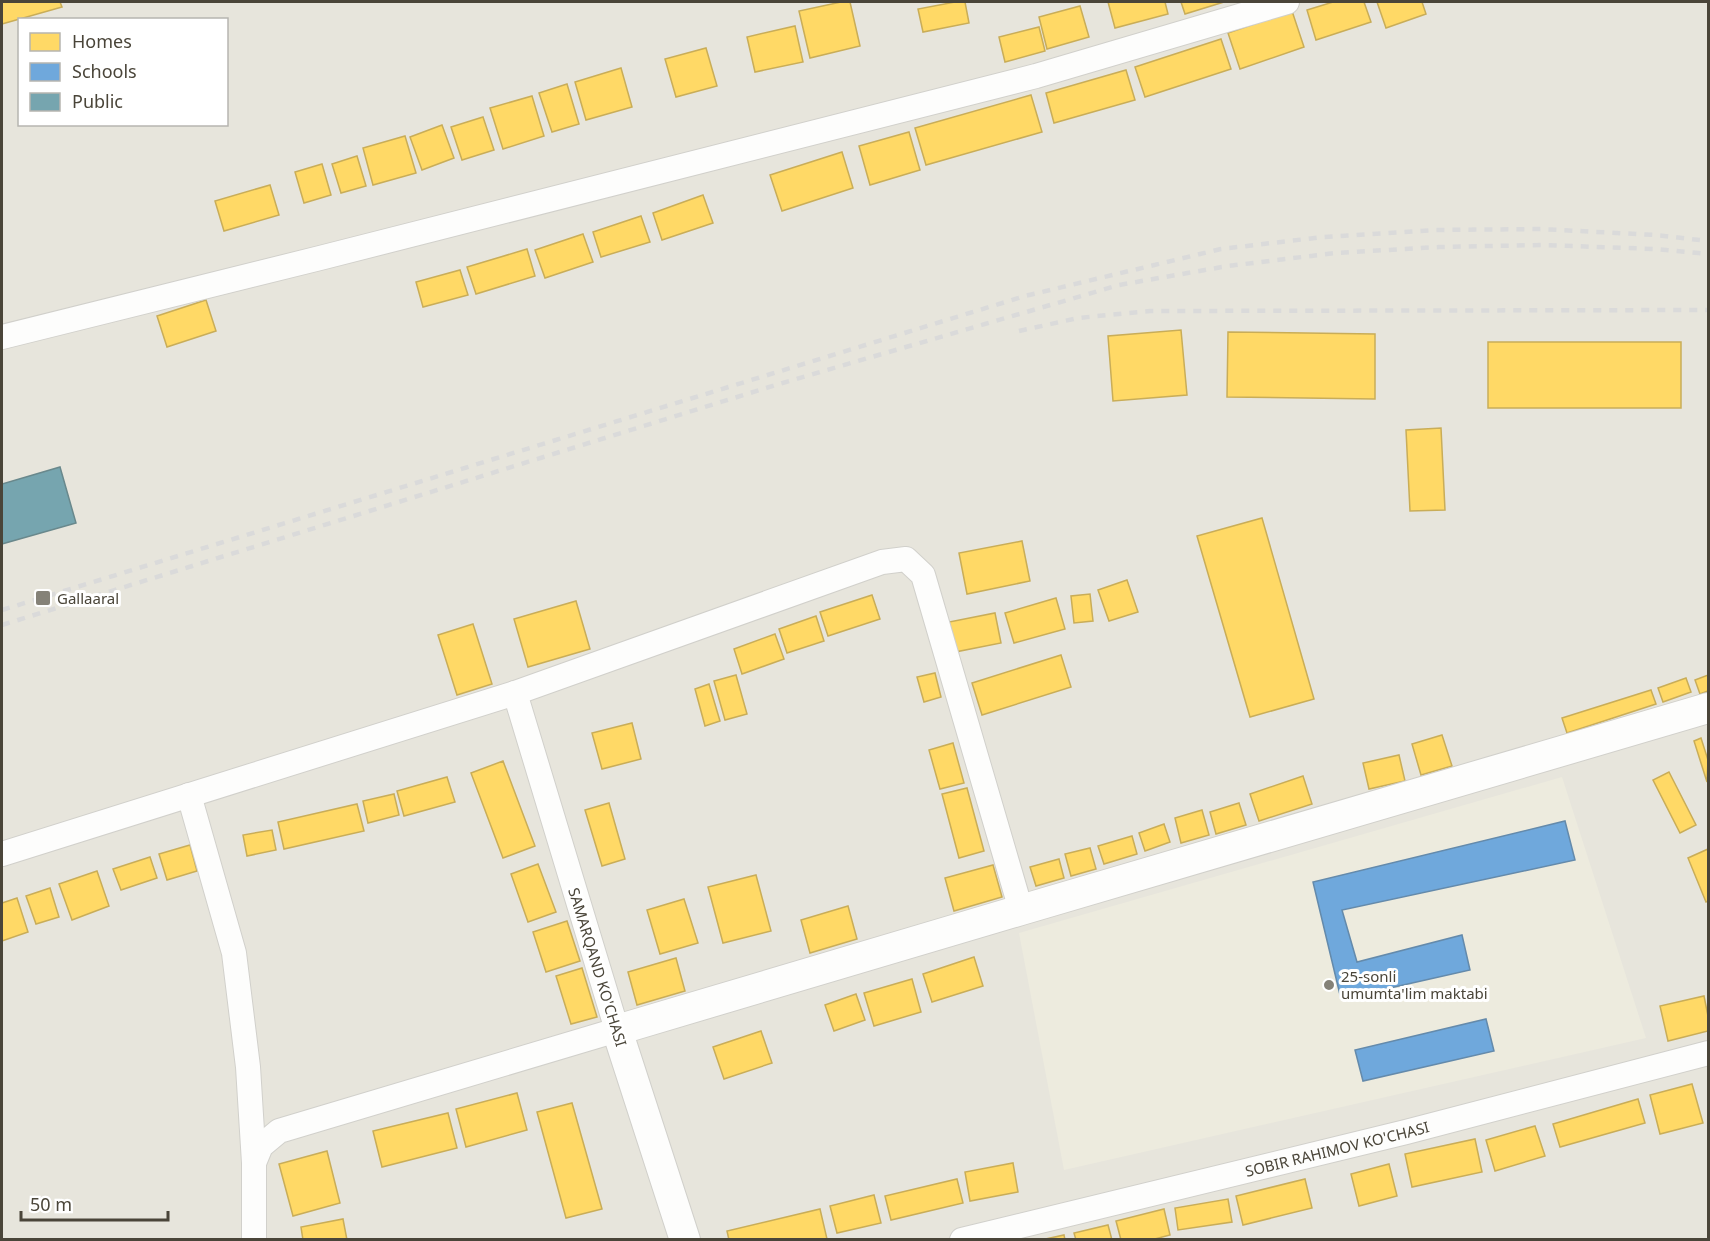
<svg xmlns="http://www.w3.org/2000/svg" width="1710" height="1241" font-family="'Noto Sans',sans-serif">
  <style>
    .residential { fill: #e7e5dc; fill-rule: evenodd }
    .education { fill: #edebde }
    .homes { fill: #ffd966; stroke: #c9ad58; stroke-width: 1.5 }
    .schools { fill: #6fa8dc; stroke: #648aab; stroke-width: 1.5 }
    .public { fill: #76a5af; stroke: #69888c; stroke-width: 1.5 }
    .lines { fill: none; stroke-linecap: round; stroke-linejoin: round }
    .minor-casing { stroke: #d1d0cb; stroke-width: 26 }
    .tertiary-casing { stroke: #d1d0cb; stroke-width: 32 }
    .minor { stroke: #fdfdfc; stroke-width: 24 }
    .tertiary { stroke: #fdfdfc; stroke-width: 30 }
    .rail { stroke: #dadada; stroke-width: 4.5; stroke-dasharray: 8 8; stroke-linecap: butt }
    .poi-dot { fill: #858278; stroke: #fff; stroke-width: 2 }
    .labels { text-anchor: middle; dominant-baseline: central; stroke-width: 6; stroke-linejoin: round; paint-order: stroke }
    .poi-label { font-size: 15px; fill: #4a4539; stroke: #fff; text-anchor: start }
    .street-label { font-size: 15px; fill: #4a4539; stroke: #fff }
  </style>
  <rect width="100%" height="100%" fill="#f3f3ee"/>
  <path class="residential" d="M2 2H1708V1239H2ZM20 20H226V124H20Z"/>
  <path class="education" d="M1562 777 1646 1038 1064 1170 1019 933Z"/>
  <g class="homes">
    <path d="M2 2H60L62 7 2 24Z"/>
    <path d="M841 2H850L860 46 810 58 799 11Z"/>
    <path d="M955 2H965L969 23 923 32 918 9Z"/>
    <path d="M1108 2H1165L1168 14 1115 28Z"/>
    <path d="M1181 2H1224L1185 14Z"/>
    <path d="M1333 2H1364L1371 22 1316 40 1307 10Z"/>
    <path d="M1377 2H1422L1426 14 1386 28Z"/>
    <path d="M1080 6 1089 37 1047 49 1039 17Z"/>
    <path d="M1292 11 1304 47 1240 69 1228 33Z"/>
    <path d="M795 26 803 62 755 72 747 37Z"/>
    <path d="M1039 27 1045 51 1005 62 999 37Z"/>
    <path d="M1221 39 1231 69 1145 97 1135 67Z"/>
    <path d="M706 48 717 86 676 97 665 59Z"/>
    <path d="M621 68 632 107 586 120 575 82Z"/>
    <path d="M1126 70 1135 100 1054 123 1046 93Z"/>
    <path d="M567 84 579 124 552 132 539 93Z"/>
    <path d="M1031 95 1042 132 926 165 915 128Z"/>
    <path d="M532 96 544 136 503 149 490 108Z"/>
    <path d="M483 117 494 150 462 160 451 127Z"/>
    <path d="M442 125 454 158 422 170 410 137Z"/>
    <path d="M909 132 920 170 870 185 859 146Z"/>
    <path d="M405 136 416 173 373 185 363 148Z"/>
    <path d="M842 152 853 188 782 211 770 175Z"/>
    <path d="M357 156 366 186 341 193 332 164Z"/>
    <path d="M322 164 331 195 304 203 295 172Z"/>
    <path d="M270 185 279 215 224 231 215 201Z"/>
    <path d="M703 195 713 223 662 240 653 213Z"/>
    <path d="M641 216 650 242 601 257 593 232Z"/>
    <path d="M583 234 593 262 545 278 535 250Z"/>
    <path d="M527 249 535 276 476 294 467 267Z"/>
    <path d="M460 270 468 295 423 307 416 282Z"/>
    <path d="M206 300 216 331 167 347 157 316Z"/>
    <path d="M1181 330 1187 395 1113 401 1108 336Z"/>
    <path d="M1228 332 1375 334V399L1227 397Z"/>
    <rect x="1488" y="342" width="193" height="66"/>
    <path d="M1441 428 1445 510 1410 511 1406 430Z"/>
    <path d="M1262 518 1314 699 1250 717 1197 536Z"/>
    <path d="M1022 541 1030 581 967 594 959 553Z"/>
    <path d="M1127 580 1138 612 1109 621 1098 590Z"/>
    <path d="M1090 594 1093 621 1074 623 1071 596Z"/>
    <path d="M872 595 880 619 828 636 820 612Z"/>
    <path d="M1056 598 1065 629 1014 643 1005 613Z"/>
    <path d="M576 601 590 649 528 667 514 619Z"/>
    <path d="M995 613 1001 643 955 652 949 622Z"/>
    <path d="M816 616 824 641 787 653 779 629Z"/>
    <path d="M473 624 492 684 457 695 438 635Z"/>
    <path d="M775 634 784 659 742 674 734 649Z"/>
    <path d="M1061 655 1071 687 982 715 972 683Z"/>
    <path d="M935 673 941 697 924 702 917 677Z"/>
    <path d="M736 675 747 714 725 720 714 681Z"/>
    <path d="M1708 675V691L1700 694 1695 680Z"/>
    <path d="M1686 678 1691 692 1663 702 1658 688Z"/>
    <path d="M709 684 720 721 705 726 695 689Z"/>
    <path d="M1651 690 1656 704 1567 733 1562 718Z"/>
    <path d="M632 723 641 759 602 769 592 733Z"/>
    <path d="M1442 735 1452 766 1421 775 1412 744Z"/>
    <path d="M1701 738 1708 760 1707 782 1694 741Z"/>
    <path d="M953 743 964 783 940 789 929 750Z"/>
    <path d="M1399 755 1405 781 1369 789 1363 763Z"/>
    <path d="M503 761 535 846 503 858 471 773Z"/>
    <path d="M1669 772 1696 825 1680 833 1653 780Z"/>
    <path d="M1303 776 1312 804 1259 821 1250 794Z"/>
    <path d="M447 777 455 802 404 816 397 791Z"/>
    <path d="M967 788 984 851 959 858 942 794Z"/>
    <path d="M394 794 399 815 368 823 363 801Z"/>
    <path d="M609 803 625 859 602 866 585 810Z"/>
    <path d="M1239 803 1246 825 1216 834 1210 812Z"/>
    <path d="M357 804 364 831 284 849 278 822Z"/>
    <path d="M1202 810 1209 835 1181 843 1175 818Z"/>
    <path d="M1164 824 1170 842 1145 851 1139 833Z"/>
    <path d="M272 830 276 850 247 856 243 835Z"/>
    <path d="M1132 836 1137 854 1104 864 1098 846Z"/>
    <path d="M190 845 197 871 167 880 159 854Z"/>
    <path d="M1090 848 1096 869 1071 876 1065 854Z"/>
    <path d="M1708 849V901L1706 902 1688 858Z"/>
    <path d="M150 857 157 878 121 890 113 869Z"/>
    <path d="M1059 859 1064 878 1036 886 1030 867Z"/>
    <path d="M538 864 556 912 528 922 511 874Z"/>
    <path d="M993 865 1002 897 954 911 945 878Z"/>
    <path d="M97 871 109 906 72 920 59 884Z"/>
    <path d="M756 875 771 931 723 943 708 887Z"/>
    <path d="M50 888 59 917 36 924 26 896Z"/>
    <path d="M17 898 28 932 2 941V903Z"/>
    <path d="M684 899 698 943 660 954 647 910Z"/>
    <path d="M848 906 857 939 810 953 801 920Z"/>
    <path d="M567 921 580 961 546 972 533 932Z"/>
    <path d="M974 957 983 986 932 1002 923 974Z"/>
    <path d="M676 958 685 991 637 1005 628 972Z"/>
    <path d="M582 968 597 1017 571 1024 556 976Z"/>
    <path d="M912 979 921 1012 874 1026 864 993Z"/>
    <path d="M856 994 865 1020 834 1031 825 1005Z"/>
    <path d="M1704 996 1708 1016V1031L1668 1041 1660 1006Z"/>
    <path d="M761 1031 772 1063 724 1079 713 1047Z"/>
    <path d="M1692 1084 1703 1123 1660 1134 1650 1095Z"/>
    <path d="M517 1093 527 1130 466 1147 456 1109Z"/>
    <path d="M1638 1099 1645 1123 1560 1147 1553 1124Z"/>
    <path d="M572 1103 602 1209 566 1218 537 1112Z"/>
    <path d="M448 1113 457 1148 382 1167 373 1131Z"/>
    <path d="M1535 1126 1545 1156 1495 1171 1486 1140Z"/>
    <path d="M1475 1139 1482 1172 1412 1187 1405 1154Z"/>
    <path d="M327 1151 340 1203 293 1216 279 1164Z"/>
    <path d="M1013 1163 1018 1192 970 1201 965 1172Z"/>
    <path d="M1389 1164 1397 1196 1359 1206 1351 1174Z"/>
    <path d="M957 1179 963 1203 891 1220 885 1196Z"/>
    <path d="M1305 1179 1312 1208 1243 1225 1236 1196Z"/>
    <path d="M874 1195 881 1223 837 1233 830 1206Z"/>
    <path d="M1228 1199 1232 1222 1178 1230 1175 1208Z"/>
    <path d="M820 1209 827 1239 729 1240 727 1231Z"/>
    <path d="M1164 1209 1170 1235 1151 1240H1121L1116 1221Z"/>
    <path d="M343 1219 347 1240H303L301 1227Z"/>
    <path d="M1108 1225 1112 1240H1076L1074 1233Z"/>
    <path d="M1064 1235 1065 1240H1041Z"/>
  </g>
  <g class="schools">
    <path d="M1565 821 1575 860 1342 910 1357 962 1462 935 1470 970 1341 999 1313 882Z"/>
    <path d="M1486 1019 1494 1051 1363 1081 1355 1050Z"/>
  </g>
  <path class="public" d="M60 467 76 523 2 544V484Z"/>
  <g class="lines">
    <g class="minor-casing">
      <g id="minor">
        <path d="M2 337 320 258 1036 76 1287 2"/>
        <path d="M189 795 234 953 248 1067 254 1163"/>
        <path d="M2 854 515 693 882 562 906 559 923 575 1021 910"/>
        <path d="M254 1240V1163L261 1146 279 1131 617 1030 515 693"/>
        <path id="s1" d="M962 1240 1406 1132 1708 1053"/>
      </g>
    </g>
    <g class="tertiary-casing">
      <path id="tertiary" d="M685 1240 617 1030 1021 910 1708 708"/>
    </g>
    <use href="#minor" class="minor"/>
    <use href="#tertiary" class="tertiary"/>
    <g class="rail">
      <path d="M1019 331 1078 318 1150 311 1708 310"/>
      <path d="M2 610 1025 296 1221 249 1323 237 1435 230 1541 229 1656 235 1708 241"/>
      <path d="M2 625 779 384 1119 285 1228 266 1335 253 1439 247 1542 245 1655 249 1708 254"/>
    </g>
  </g>
  <g class="poi-dot">
    <rect x="35" y="590" width="16" height="16" rx="3"/>
    <circle cx="1329" cy="985" r="6"/>
  </g>
  <g class="labels">
    <g class="poi-label">
      <text x="57" y="598">Gallaaral</text>
      <text x="1341" y="976">25-sonli<tspan x="1341" dy="17">umumta'lim maktabi</tspan></text>
    </g>
    <g class="street-label">
      <text transform="translate(598 967) rotate(73)">SAMARQAND KO'CHASI</text>
      <text stroke="none"><textPath href="#s1" startOffset="386">SOBIR RAHIMOV KO'CHASI</textPath></text>
    </g>
  </g>
  <rect width="1710" height="1241" fill="none" stroke="#4a4539" stroke-width="6"/>
  <rect x="18" y="18" width="210" height="108" fill="#ffffff" stroke="#b7b5b0" stroke-width="1.5"/>
  <rect x="30" y="33" width="30" height="18" fill="#ffd966" stroke="#b7b5b0" stroke-width="1.5"/>
  <text x="72" y="48" font-size="18" fill="#4a4539">Homes</text>
  <rect x="30" y="63" width="30" height="18" fill="#6fa8dc" stroke="#b7b5b0" stroke-width="1.5"/>
  <text x="72" y="78" font-size="18" fill="#4a4539">Schools</text>
  <rect x="30" y="93" width="30" height="18" fill="#76a5af" stroke="#b7b5b0" stroke-width="1.5"/>
  <text x="72" y="108" font-size="18" fill="#4a4539">Public</text>
  <path d="M21 1211v9h147v-9" fill="none" stroke="#4a4539" stroke-width="3"/>
  <text x="30" y="1211" font-size="18" fill="#4a4539" stroke="#ffffff" stroke-width="4.5" paint-order="stroke">50 m</text>
</svg>
